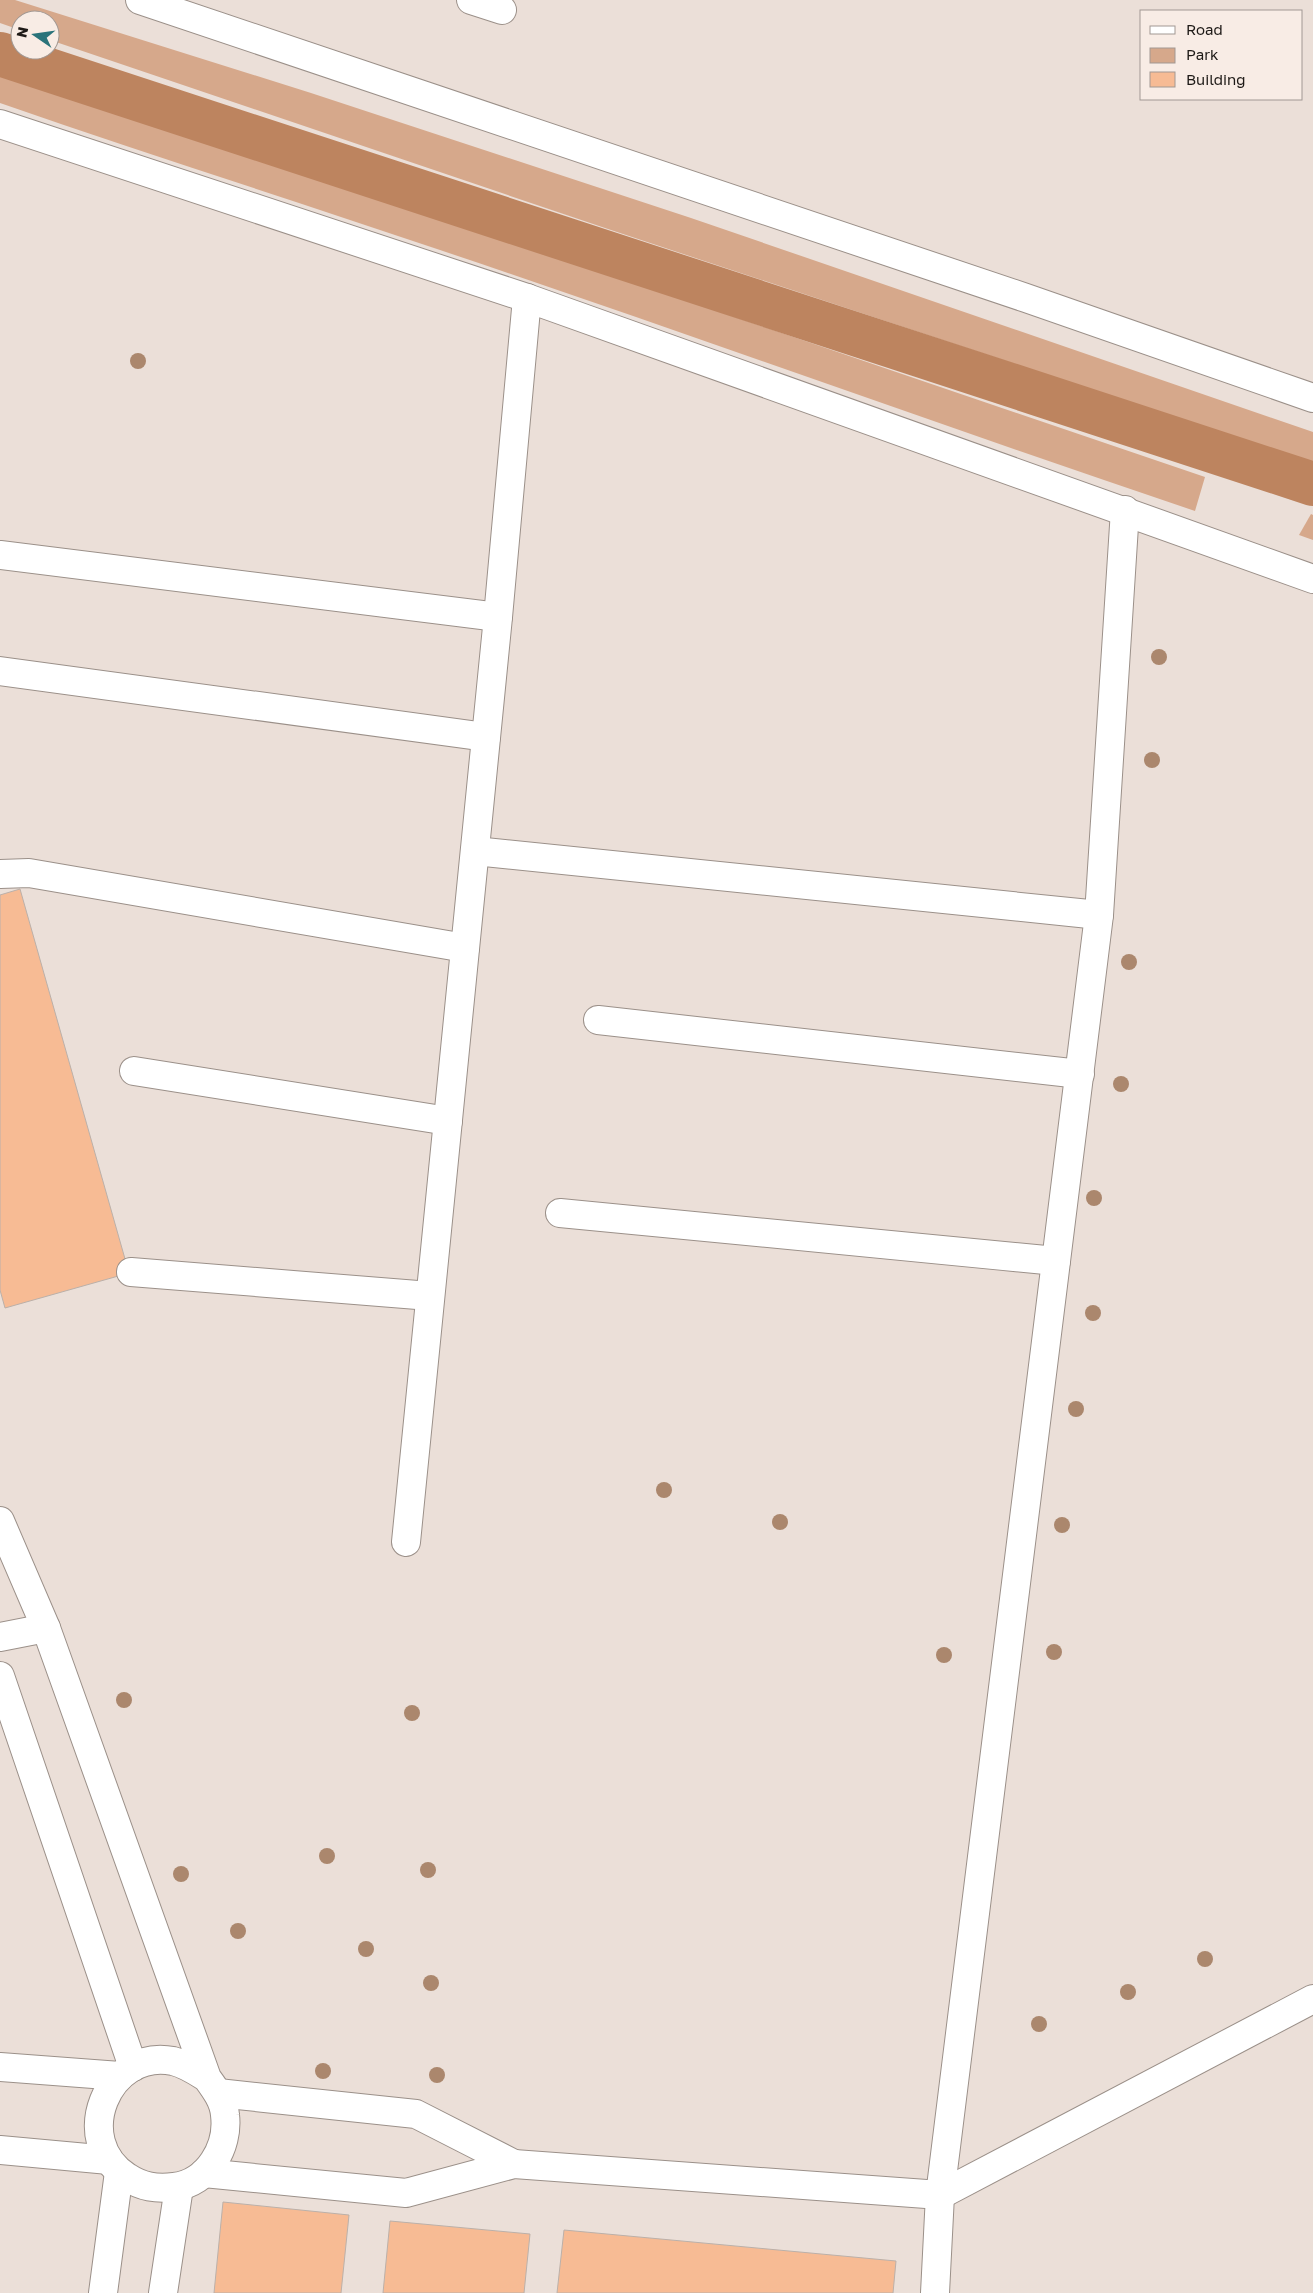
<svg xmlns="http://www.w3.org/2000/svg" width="1313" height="2293" font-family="'Golos Text',sans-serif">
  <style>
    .green { fill: #d6a88b }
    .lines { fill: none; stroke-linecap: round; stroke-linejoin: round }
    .canal { stroke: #bd845f; stroke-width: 44 }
    .building { fill: #f7bb94; stroke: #bbb0a9 }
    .minor-casing { stroke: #9b9089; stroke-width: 30 }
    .minor { stroke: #fff; stroke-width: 28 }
    .tree { fill: #ab876d }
  </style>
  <rect width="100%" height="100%" fill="#ebdfd8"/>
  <g class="green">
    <path d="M0 0H15L311 93 691 218 1313 432V463L605 228 50 40V20H20V30L0 23Z"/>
    <path d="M0 76 717 311 1205 477 1195 511C943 426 692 335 440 250 293 200 146 154 0 103Z"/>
    <path d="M1311 514 1313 515V540L1299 535Z"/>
  </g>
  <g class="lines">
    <path class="canal" d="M0 54 1313 484"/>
  </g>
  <g class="building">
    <path d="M20 889 129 1273 5 1308 0 1290V895Z"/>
    <path d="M223 2202 349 2215 341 2293H214Z"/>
    <path d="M390 2221 530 2234 524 2293H383Z"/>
    <path d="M564 2230 896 2261 893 2293H557Z"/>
  </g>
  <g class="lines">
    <g class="minor-casing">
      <g id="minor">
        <path d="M140 0 1026 298 1313 398"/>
        <path d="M471 0 502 10"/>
        <path d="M0 124 527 298 1313 579"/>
        <path d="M0 555 498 617"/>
        <path d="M0 671 486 737"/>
        <path d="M475 851 1099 915"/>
        <path d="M0 874 29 873 465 948"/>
        <path d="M598 1020 1080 1074"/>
        <path d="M134 1071 448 1121"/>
        <path d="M560 1213 1056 1261"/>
        <path d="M131 1272 430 1296"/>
        <path d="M0 1521 46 1628 207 2078C215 2089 224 2101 225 2115 229 2147 208 2183 174 2187 156 2189 142 2187 127 2177 70 2141 107 2048 173 2061 186 2064 196 2071 207 2078"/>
        <path d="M406 1542 498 617 527 298"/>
        <path d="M0 1637 46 1628"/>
        <path d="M0 1676 133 2067"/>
        <path d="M0 2067 120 2076"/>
        <path d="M218 2093 416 2114 514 2164"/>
        <path d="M0 2150 109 2160"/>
        <path d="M204 2173 406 2193 514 2164 940 2195 1313 1999"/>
        <path d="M103 2293 119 2172"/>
        <path d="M163 2293 179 2187"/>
        <path d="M935 2293 940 2195 1099 915 1125 510"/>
      </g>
    </g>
    <use href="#minor" class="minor"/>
  </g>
  <g class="tree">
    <circle cx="138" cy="361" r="8"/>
    <circle cx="1159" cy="657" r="8"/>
    <circle cx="1152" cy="760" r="8"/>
    <circle cx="1129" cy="962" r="8"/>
    <circle cx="1121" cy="1084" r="8"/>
    <circle cx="1094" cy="1198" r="8"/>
    <circle cx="1093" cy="1313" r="8"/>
    <circle cx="1076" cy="1409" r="8"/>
    <circle cx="664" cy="1490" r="8"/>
    <circle cx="780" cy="1522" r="8"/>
    <circle cx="1062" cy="1525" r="8"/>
    <circle cx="1054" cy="1652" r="8"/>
    <circle cx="944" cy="1655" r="8"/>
    <circle cx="124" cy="1700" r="8"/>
    <circle cx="412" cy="1713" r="8"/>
    <circle cx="327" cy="1856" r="8"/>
    <circle cx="428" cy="1870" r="8"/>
    <circle cx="181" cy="1874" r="8"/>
    <circle cx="238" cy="1931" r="8"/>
    <circle cx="366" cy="1949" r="8"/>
    <circle cx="1205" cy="1959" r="8"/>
    <circle cx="431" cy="1983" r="8"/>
    <circle cx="1128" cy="1992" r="8"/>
    <circle cx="1039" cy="2024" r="8"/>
    <circle cx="323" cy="2071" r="8"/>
    <circle cx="437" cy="2075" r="8"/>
  </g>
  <rect x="1140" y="10" width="162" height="90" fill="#f8ece5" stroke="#a19893"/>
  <rect x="1150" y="26" width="25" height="8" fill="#ffffff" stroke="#a19893"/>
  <text x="1186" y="35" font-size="15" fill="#1e1a17">Road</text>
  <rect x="1150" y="48" width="25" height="15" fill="#d6a88b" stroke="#a19893"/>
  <text x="1186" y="60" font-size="15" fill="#1e1a17">Park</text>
  <rect x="1150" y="72" width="25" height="15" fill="#f7bb94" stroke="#a19893"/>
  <text x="1186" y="85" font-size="15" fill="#1e1a17">Building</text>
  <g transform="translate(35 35) rotate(283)"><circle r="24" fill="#f8ece5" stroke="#a19893"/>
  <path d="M0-4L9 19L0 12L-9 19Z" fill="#2a737a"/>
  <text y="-8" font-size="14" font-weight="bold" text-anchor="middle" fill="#1e1a17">N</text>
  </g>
</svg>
